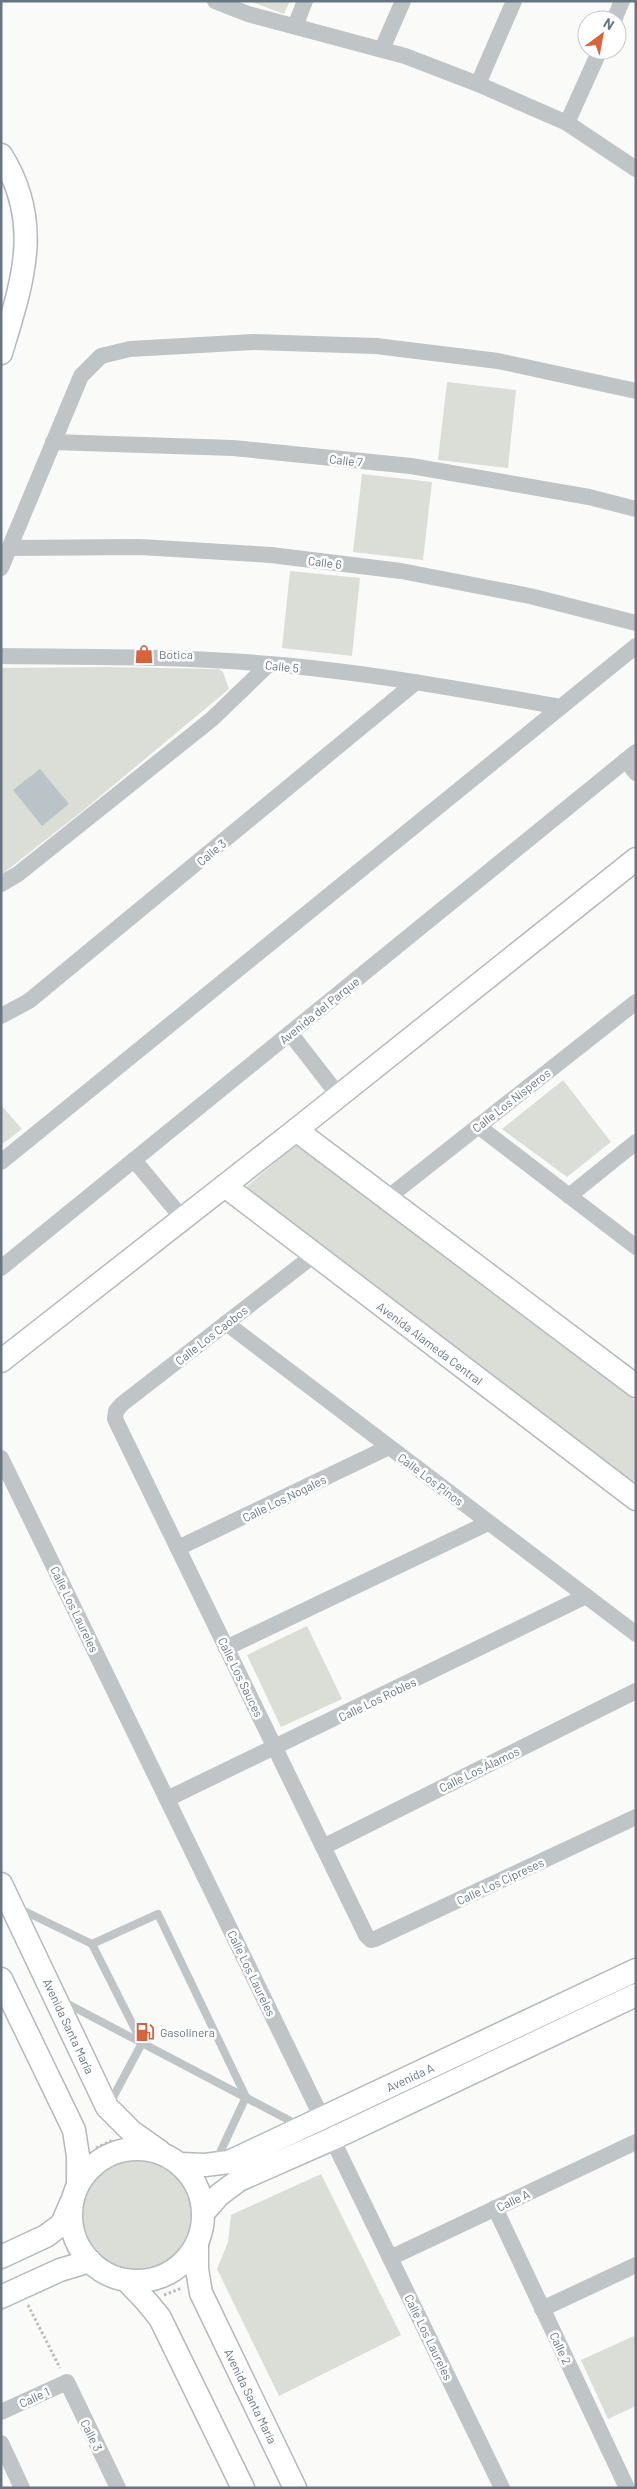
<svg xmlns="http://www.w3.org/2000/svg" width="637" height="2489" font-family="Barlow,sans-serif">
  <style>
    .green { fill: #daded7 }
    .water { fill: #bac4c8 }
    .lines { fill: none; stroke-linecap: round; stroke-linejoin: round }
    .secondary-casing { stroke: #b4b9be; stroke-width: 25 }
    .path { stroke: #babdc0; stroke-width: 3; stroke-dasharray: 2.5 2.5; stroke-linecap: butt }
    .lane { stroke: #bfc4c7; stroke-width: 8 }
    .street { stroke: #bfc4c7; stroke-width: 16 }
    .secondary { stroke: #fff; stroke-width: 22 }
    .labels { text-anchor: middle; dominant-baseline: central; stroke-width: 5; stroke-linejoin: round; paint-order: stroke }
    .street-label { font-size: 12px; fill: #667580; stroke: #fff }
    .poi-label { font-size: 12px; fill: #667580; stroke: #fff; text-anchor: start }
  </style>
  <rect width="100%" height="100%" fill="#fafaf8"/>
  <g class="green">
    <path d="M249 1H290L284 14Z"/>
    <path d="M447 382 516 390 508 468 438 460Z"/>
    <path d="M362 474 432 482 423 560 353 552Z"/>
    <path d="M290 571 360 578 352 656 282 648Z"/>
    <path d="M106 667 219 669 223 672 229 689 85 809 1 875V668Z"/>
    <path d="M563 1080 611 1142 567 1177 502 1129Z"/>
    <path d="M1 1105 22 1129 1 1145Z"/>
    <path d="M298 1143 636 1401V1478L631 1483 245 1188Z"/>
    <path d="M307 1626 342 1699 281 1727 247 1655Z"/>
    <circle cx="137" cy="2215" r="54"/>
    <path d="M321 2174 401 2335 279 2396 217 2269 228 2242 231 2215Z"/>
    <path d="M636 2335V2406L608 2419 581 2360Z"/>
  </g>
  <path class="water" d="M40 769 69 804 42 826 13 790Z"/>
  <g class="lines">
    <g class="secondary-casing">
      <g id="secondary">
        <path d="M1 155C44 223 22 283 1 353"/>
        <path d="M296 1130 636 1386"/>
        <path d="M225 1186 636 1499"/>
        <path d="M1 1361 296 1130 636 859"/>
        <path d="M1 1884 107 2107 132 2132 159 2151"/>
        <path d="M1 1979 74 2130 78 2156V2184"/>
        <circle cx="137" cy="2215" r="66"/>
        <path d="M180 2164 205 2165 229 2162 636 1970"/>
        <path d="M204 2212 219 2195 239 2180 332 2139 636 1995"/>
        <path d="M197 2246V2269L201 2293 295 2488"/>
        <path d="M1 2257 46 2236 62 2224 71 2203"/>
        <path d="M127 2281 147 2302 160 2318 243 2488"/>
        <path d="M1 2297 60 2270 90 2261"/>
      </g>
    </g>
    <g class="path">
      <path d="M96 2148 113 2140"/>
      <path d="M164 2295 182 2288"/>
      <path d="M28 2305 60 2368"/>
    </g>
    <g class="lane">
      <path d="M18 1908 92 1944 142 2043"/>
      <path d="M92 1944 158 1914 246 2097"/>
      <path d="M64 2002 300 2126"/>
      <path d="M110 2103 142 2043"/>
      <path d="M216 2161 246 2097"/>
    </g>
    <g class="street">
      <path d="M215 1 248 14 405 56 478 84 567 123 636 169"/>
      <path d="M614 20 622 1"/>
      <path d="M295 26 305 1"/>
      <path d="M382 49 403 1"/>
      <path d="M478 84 514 1"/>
      <path d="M567 123 600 50"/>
      <path d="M53 442 233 448 411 466 589 497 636 509"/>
      <path d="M9 548 140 547 271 555 401 571 530 596 636 623"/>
      <path d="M1 568 81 376 101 356 130 349 253 342 376 346 498 361 636 391"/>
      <path d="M1 656C90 657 180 656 269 664 367 672 464 690 561 707"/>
      <path d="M626 760 636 773"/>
      <path d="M1 884 18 874 212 719 269 664"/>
      <path d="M1 1016 29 1001 416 682"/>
      <path d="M290 1033 339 1096"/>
      <path d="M478 1126 636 1247"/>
      <path d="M134 1160 183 1219"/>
      <path d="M1 1162 636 646"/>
      <path d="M569 1196 636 1142"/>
      <path d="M386 1199 636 1002"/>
      <path d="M314 1255 122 1404 116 1411 115 1419 366 1935 371 1940 375 1939 636 1817"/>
      <path d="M1 1268 636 752"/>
      <path d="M226 1323 636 1634"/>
      <path d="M1 1458 502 2488"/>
      <path d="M178 1548 389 1447"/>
      <path d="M226 1648 488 1523"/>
      <path d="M167 1799 586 1596"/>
      <path d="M323 1847 636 1691"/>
      <path d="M495 2208 627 2488"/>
      <path d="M390 2258 636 2142"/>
      <path d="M542 2309 636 2265"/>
      <path d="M1 2412 67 2382 118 2488"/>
      <path d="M1 2443 22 2488"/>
    </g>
    <use href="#secondary" class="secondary"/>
  </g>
  <defs>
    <g id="shop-bare" transform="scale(1.5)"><path d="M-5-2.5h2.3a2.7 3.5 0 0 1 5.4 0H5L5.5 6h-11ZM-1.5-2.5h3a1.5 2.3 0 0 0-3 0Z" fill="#d6633c" stroke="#fff" stroke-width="2.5" paint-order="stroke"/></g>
    <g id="fuel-bare" transform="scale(1.5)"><path d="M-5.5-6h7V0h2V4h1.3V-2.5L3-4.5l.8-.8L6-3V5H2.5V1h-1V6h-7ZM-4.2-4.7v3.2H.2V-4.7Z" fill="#d6633c" stroke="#fff" stroke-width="2.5" paint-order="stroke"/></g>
  </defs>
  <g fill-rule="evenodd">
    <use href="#shop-bare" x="144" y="654"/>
    <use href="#fuel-bare" x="145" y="2032"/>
  </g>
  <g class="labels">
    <g class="street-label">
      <text transform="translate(346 460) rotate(6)">Calle 7</text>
      <text transform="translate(325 562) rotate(7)">Calle 6</text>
      <text transform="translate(282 666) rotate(6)">Calle 5</text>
      <text transform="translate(211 852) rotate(-40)">Calle 3</text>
      <text transform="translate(319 1010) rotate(-39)">Avenida del Parque</text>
      <text transform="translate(511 1100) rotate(-38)">Calle Los Nísperos</text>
      <text transform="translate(211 1335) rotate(-38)">Calle Los Caobos</text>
      <text transform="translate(430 1343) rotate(37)">Avenida Alameda Central</text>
      <text transform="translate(431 1479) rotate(37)">Calle Los Pinos</text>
      <text transform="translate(284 1498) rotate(-26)">Calle Los Nogales</text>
      <text transform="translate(75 1609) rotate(64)">Calle Los Laureles</text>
      <text transform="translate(241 1677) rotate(64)">Calle Los Sauces</text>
      <text transform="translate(377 1699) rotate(-26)">Calle Los Robles</text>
      <text transform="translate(479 1769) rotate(-26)">Calle Los Álamos</text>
      <text transform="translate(500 1881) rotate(-25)">Calle Los Cipreses</text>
      <text transform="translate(252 1973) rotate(64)">Calle Los Laureles</text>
      <text transform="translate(69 2026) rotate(65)">Avenida Santa María</text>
      <text transform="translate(410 2077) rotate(-25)">Avenida A</text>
      <text transform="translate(513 2200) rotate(-25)">Calle A</text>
      <text transform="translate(429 2337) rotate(64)">Calle Los Laureles</text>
      <text transform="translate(561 2348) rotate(65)">Calle 2</text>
      <text transform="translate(251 2396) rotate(64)">Avenida Santa María</text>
      <text transform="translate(34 2397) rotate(-25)">Calle 1</text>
      <text transform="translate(92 2435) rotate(64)">Calle 3</text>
    </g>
    <g class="poi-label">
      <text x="159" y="654">Botica</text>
      <text x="160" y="2032">Gasolinera</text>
    </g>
  </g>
  <rect width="637" height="2489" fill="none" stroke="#667580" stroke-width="5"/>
  <g transform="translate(602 35) rotate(32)"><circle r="24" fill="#ffffff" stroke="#c2c8cc"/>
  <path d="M0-4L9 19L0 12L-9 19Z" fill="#d6633c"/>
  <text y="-8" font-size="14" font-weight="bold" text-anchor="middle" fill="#667580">N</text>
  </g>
</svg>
